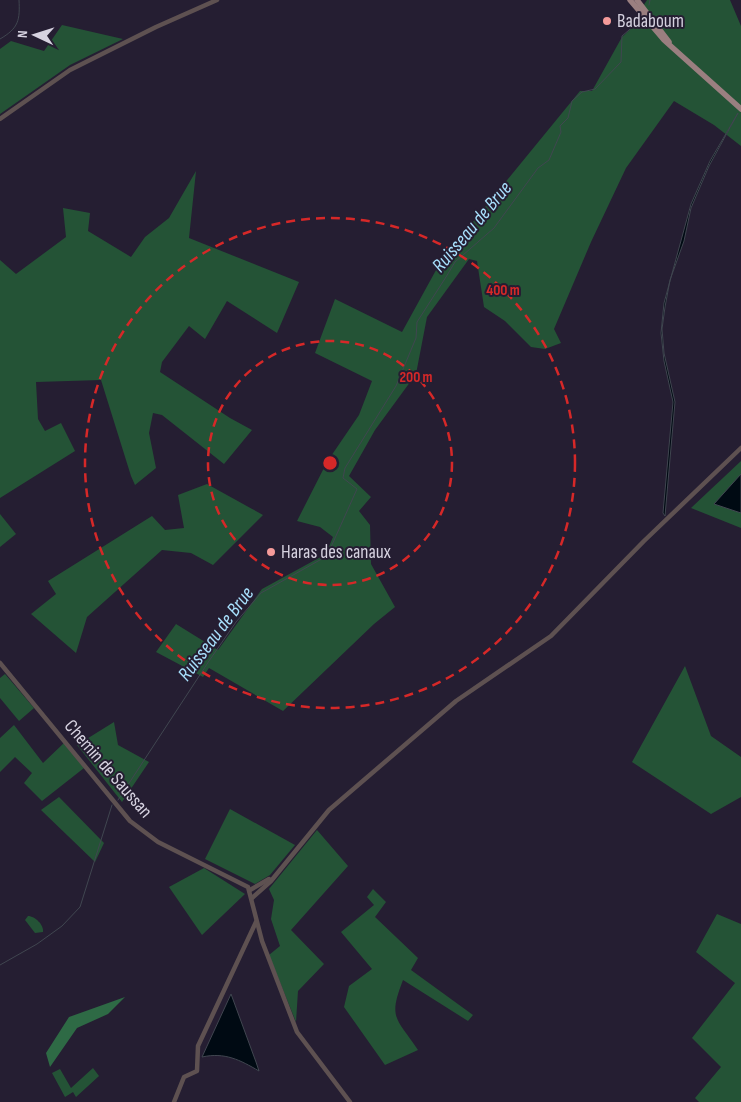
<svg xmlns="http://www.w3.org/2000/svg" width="741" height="1102" font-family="'Sofia Sans Condensed',sans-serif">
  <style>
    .green { fill: #245336 }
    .forest { fill: #2e6a45 }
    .water { fill: #000a13; stroke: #404650 }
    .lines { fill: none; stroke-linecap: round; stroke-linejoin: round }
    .stream { stroke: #404650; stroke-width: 1 }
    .tertiary { stroke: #5e5151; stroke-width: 4.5 }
    .primary { stroke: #9a7f80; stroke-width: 5.5 }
    .ring { fill: none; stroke: #d62828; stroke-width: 2.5; stroke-dasharray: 9 6 }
    .poi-dot { fill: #f59b9a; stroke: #251e32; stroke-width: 2 }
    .labels { text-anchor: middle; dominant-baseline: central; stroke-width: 4; stroke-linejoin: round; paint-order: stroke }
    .poi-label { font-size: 19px; fill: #d6d2e0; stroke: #251e32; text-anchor: start }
    .street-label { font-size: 19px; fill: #d6d2e0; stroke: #251e32 }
    .water-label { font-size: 20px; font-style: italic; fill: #a8e0fd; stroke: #251e32 }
    .centre { fill: #d62828; stroke: #251e32; stroke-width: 2.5 }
    .ring-label { font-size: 15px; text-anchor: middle; font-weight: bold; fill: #d62828; stroke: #251e32; stroke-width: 4; stroke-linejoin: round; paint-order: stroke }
  </style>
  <rect width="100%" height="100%" fill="#251e32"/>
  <g class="green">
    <path d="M647 0H730L741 26V146L714 125 674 101 626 168 591 242 554 329 561 343 545 349 531 347 505 321 484 307 477 261 469 259 427 317 416 374 375 430 349 476 371 497 359 511 370 525 371 564 395 607 374 624 283 711 209 668 203 677 156 652 176 624 218 650 262 589 326 554 333 537 320 527 297 521 327 462 359 415 372 381 315 353 335 299 402 332 441 261 580 91H592L622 37 637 23 636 17Z"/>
    <path d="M62 25 123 39 70 65 0 114V49L11 41 44 51Z"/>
    <path d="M196 171 189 238 299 282 277 333 227 301 205 339 189 326 162 362 160 372 230 418 252 430 224 464 162 415 153 413 149 433 156 468 135 485 131 476 101 380 36 382 38 419 45 431 61 423 75 451 0 498V260L16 274 66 237 63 208 90 213 88 231 131 257 145 237 169 218Z"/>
    <path d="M741 461V528L691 508Z"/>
    <path d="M207 484 263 515 213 565 191 553 162 550 87 617 76 653 31 614 56 594 48 581 152 516 165 530 184 528 178 495Z"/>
    <path d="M0 514 16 534 0 547Z"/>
    <path d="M685 666 711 736 741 757V797L711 814 632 762Z"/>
    <path d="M5 674 34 708 19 721 0 698V678Z"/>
    <path d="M114 722 118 745 149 762 122 802 77 745Z"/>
    <path d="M14 725 43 763 64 743 84 768 42 801 24 783 32 773 15 757 0 772V738Z"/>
    <path d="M59 797 104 843 95 862 41 810Z"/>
    <path d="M230 809 295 845 270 875 255 884 205 859Z"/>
    <path d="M317 830 348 866 291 930 324 964 298 991 296 1022 269 955 280 946 271 919 274 900 269 889Z"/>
    <path d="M204 868 245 894 202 935 169 887Z"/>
    <path d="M373 889 386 902 375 917 418 958 411 970 473 1015 468 1021 403 980C388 1019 396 1017 418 1050L385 1065 344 1007 349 986 372 969 341 932 374 905 367 897Z"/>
    <path d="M717 914 741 924V1102H699L695 1098 721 1067 692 1038 735 983 696 952Z"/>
    <path d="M28 916C35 916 44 925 43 932L35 933 25 920Z"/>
    <path d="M93 1068 99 1076 76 1097 73 1092 65 1097 52 1073 60 1069 71 1088Z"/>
  </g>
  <path class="forest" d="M125 997 108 1014 77 1028 50 1067 46 1053 69 1017Z"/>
  <g class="water">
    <path d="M738 113 709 166 691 208 684 241 670 280 665 307 662 329 664 353 675 402 665 516 663 513 673 402 664 361 661 333 664 303 691 204 710 161Z"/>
    <path d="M741 474V513L714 504Z"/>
    <path d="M231 994 256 1062 259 1071C240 1060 225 1052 202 1057Z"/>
  </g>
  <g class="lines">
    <g class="stream">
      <path d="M649 5 650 0"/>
      <path d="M0 39C19 28 20 20 19 0"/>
      <path d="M118 800 209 661 236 622 261 593 327 556 357 489 343 478 345 468 396 386 416 338 417 322 446 277 455 262 494 228 538 168 549 160 561 132 560 126 568 118 572 101 582 92 595 89 621 62 622 36 636 24V16"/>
      <path d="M0 965 37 944 62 926 80 907 112 805"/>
    </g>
    <g class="tertiary">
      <path d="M0 119 70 70 156 27 217 0"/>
      <path d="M0 663 130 821 158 842 248 887 262 941 297 1032 350 1102"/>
      <path d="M250 890 269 879"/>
      <path d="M252 898 271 881 329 810 456 701 551 636 644 541 741 448"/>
      <path d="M174 1102 184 1077 197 1071 198 1046 256 922"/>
    </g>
    <g class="primary">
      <path d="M630 0 664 40 741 109"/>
      <path d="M637 0 669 42"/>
    </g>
  </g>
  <g class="ring">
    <circle cx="330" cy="463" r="122"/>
    <circle cx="330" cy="463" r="245"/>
  </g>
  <g class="poi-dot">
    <circle cx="607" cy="21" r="5"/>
    <circle cx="271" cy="552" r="5"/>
  </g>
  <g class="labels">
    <g class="poi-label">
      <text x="617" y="21">Badaboum</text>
      <text x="281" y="552">Haras des canaux</text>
    </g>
    <g class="street-label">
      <text transform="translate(108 769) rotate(49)">Chemin de Saussan</text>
    </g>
    <g class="water-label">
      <text transform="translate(472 227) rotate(-50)">Ruisseau de Brue</text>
      <text transform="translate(216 634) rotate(-53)">Ruisseau de Brue</text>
    </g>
  </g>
  <circle cx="330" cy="463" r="8" class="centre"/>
  <g class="ring-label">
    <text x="503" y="295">400 m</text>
    <text x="416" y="382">200 m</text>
  </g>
  <g transform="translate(35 35) rotate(274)" stroke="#251e32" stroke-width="4" paint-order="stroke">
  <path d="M0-4L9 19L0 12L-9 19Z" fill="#d6d2e0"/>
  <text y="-8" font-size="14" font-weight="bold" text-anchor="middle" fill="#d6d2e0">N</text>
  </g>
</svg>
